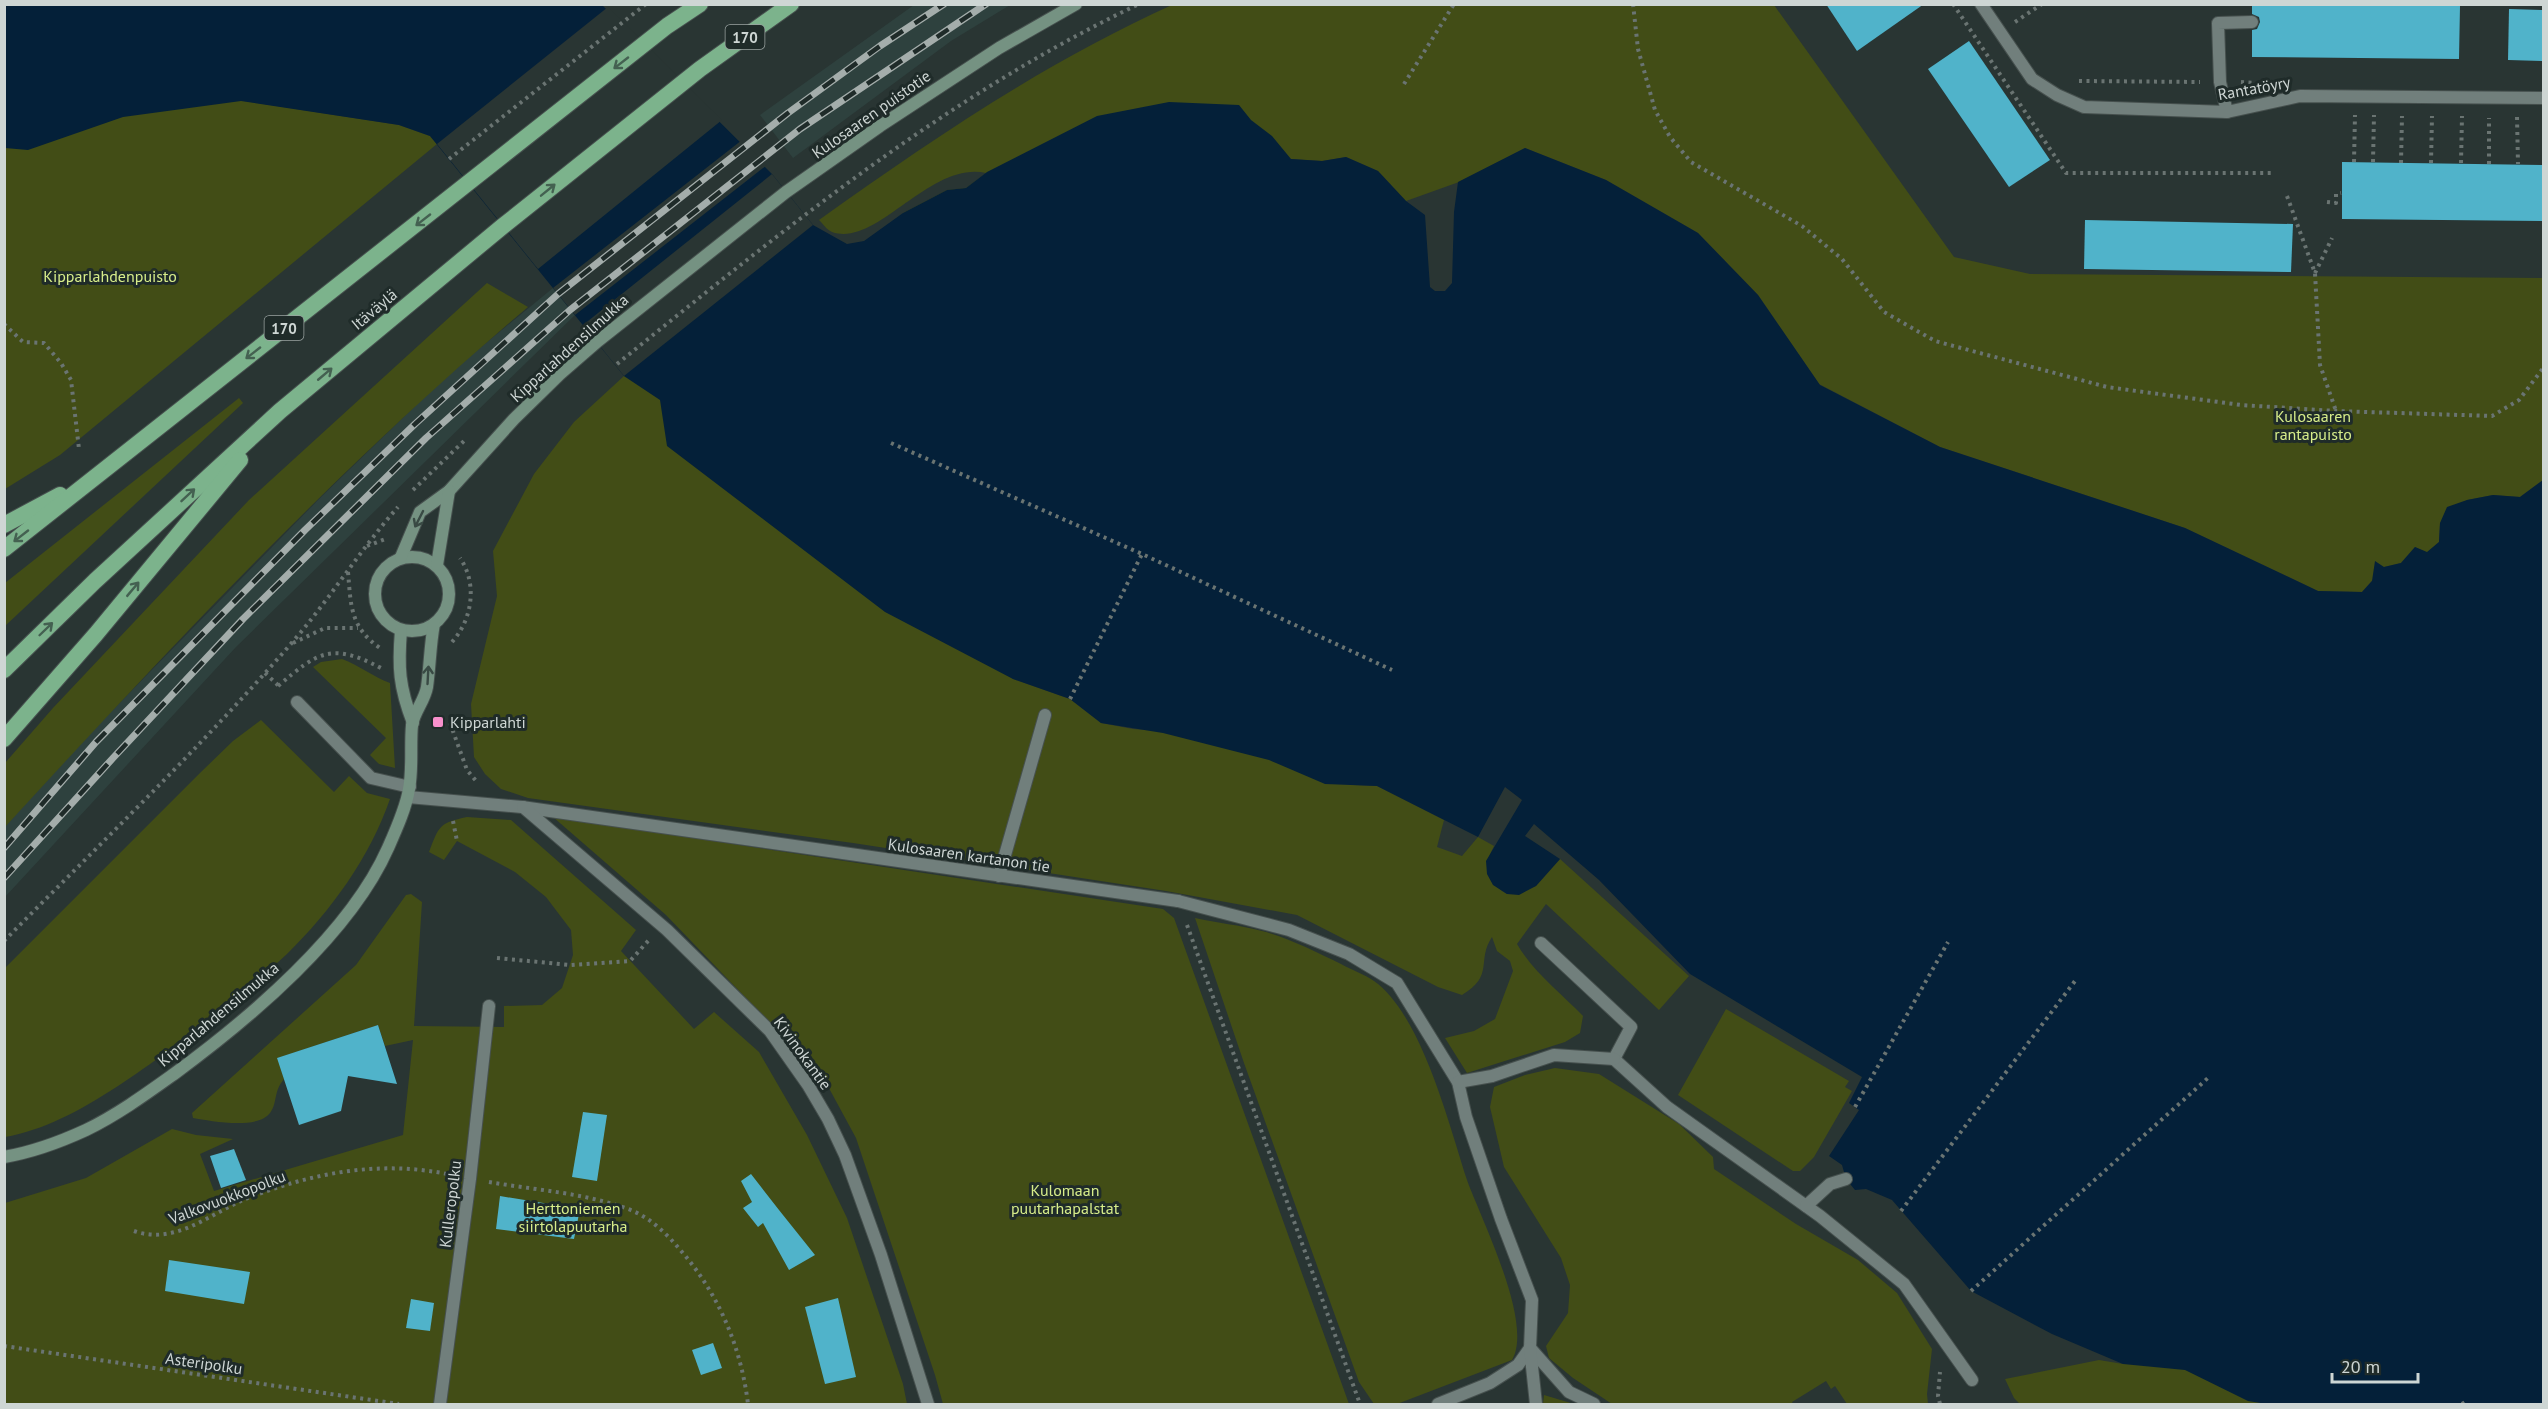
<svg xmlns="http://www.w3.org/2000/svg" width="2548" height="1409" font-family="'PT Sans',sans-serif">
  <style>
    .built { fill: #2e413e }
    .green { fill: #424d16 }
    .water { fill: #042039 }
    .pier { fill: #293533 }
    .building { fill: #50b3ca }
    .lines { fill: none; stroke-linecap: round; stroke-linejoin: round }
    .service-casing { stroke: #46504e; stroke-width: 14 }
    .minor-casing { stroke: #46504e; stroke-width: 14 }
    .secondary-casing { stroke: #46504e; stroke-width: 14 }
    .trunk-casing { stroke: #46504e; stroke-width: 18 }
    .path { stroke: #6a7472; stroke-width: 4; stroke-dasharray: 3 4.5; stroke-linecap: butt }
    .service { stroke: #717f7c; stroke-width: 12 }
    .minor { stroke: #717f7c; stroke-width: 12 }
    .secondary { stroke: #759282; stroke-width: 12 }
    .trunk { stroke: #7cb38c; stroke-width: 16 }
    .rail-casing { stroke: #a4adab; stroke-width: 7 }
    .rail { stroke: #1f2b29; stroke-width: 4.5; stroke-dasharray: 14; stroke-linecap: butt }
    .oneway { stroke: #446151 }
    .oneway2 { stroke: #394a44 }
    .poi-dot { fill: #f890cc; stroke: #1f2b29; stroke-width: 2 }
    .labels { text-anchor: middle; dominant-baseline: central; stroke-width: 6; stroke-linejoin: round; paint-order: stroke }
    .shield { fill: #1f2b29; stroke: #9aa3a1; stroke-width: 1.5 }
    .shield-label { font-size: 15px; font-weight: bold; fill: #ced6d4 }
    .street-label { font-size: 16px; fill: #ced6d4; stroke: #1f2b29 }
    .park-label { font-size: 16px; fill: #d7ed8a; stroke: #1f2b29 }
    .poi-label { font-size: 16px; fill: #ced6d4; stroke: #1f2b29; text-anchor: start }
  </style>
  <rect width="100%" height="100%" fill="#293533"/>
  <g class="built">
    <path d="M914 5H1010L951 41 793 158 760 115Z"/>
    <path d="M553 288 575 315 236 647 5 897 4 827 99 724 320 498 447 375Z"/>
  </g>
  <g class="green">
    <path d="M1172 5H1774L1954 257 2030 274 2543 278V480L2520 497 2493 495 2467 500 2440 523 2439 542 2427 553 2415 547 2401 563 2384 567 2362 592 2318 591 2185 528 1940 447 1819 384 1758 295 1698 233 1606 180 1525 148 1459 182 1406 201 1378 171 1346 157 1322 161 1291 159 903 213 947 190 966 188 986 173C929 161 877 248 832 232 827 230 823 224 819 220 932 139 1046 62 1172 5Z"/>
    <path d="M5 64 399 125 430 136 437 144 60 455 5 489Z"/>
    <path d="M487 283 528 307C340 466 171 646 5 827V763L53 708 249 500Z"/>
    <path d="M624 376 661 400 1013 679 1070 699 1101 723 1133 729 1347 746 1354 785 1377 786 1444 820 1437 847 1462 856 1478 837 1494 846C1482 869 1485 880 1507 894L1536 886 1560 859 1689 976 1659 1010 1546 904 1517 944C1534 973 1560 992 1583 1016L1580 1033 1565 1042 1467 1073 1445 1038 1474 1031 1495 1019 1513 971 1510 961 1497 951 1492 937C1476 961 1495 975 1462 995L1438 987 1297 915 1166 891 853 843 528 798 501 789 485 774 474 757 471 704 497 596 493 551 534 474 574 422Z"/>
    <path d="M239 398 243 403 5 626V583Z"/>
    <path d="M342 659C359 665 373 677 390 683L395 768 379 764 370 755 386 738 313 667 321 662Z"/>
    <path d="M261 720 334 792 349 776 367 793 390 799C370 857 331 911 287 954 266 974 240 989 223 1013 159 1054 82 1124 5 1137V968L201 772 233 741Z"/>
    <path d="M467 817 511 820 636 930 621 951 694 1029 714 1012 759 1052 807 1135 847 1218 903 1384 907 1404H5V1203L86 1178 172 1129 196 1135 233 1139 200 1154 214 1191 403 1135 413 1040 385 1046 378 1025 278 1058 284 1079C273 1092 278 1102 270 1113 257 1130 211 1121 193 1118L192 1113 356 965 406 895 411 894 422 902 414 1026 504 1027V1006L542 1005 562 988 573 955 571 930 546 897 515 872 457 841 444 860 429 852C439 826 439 823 467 817Z"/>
    <path d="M553 817 1163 909 1174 918 1349 1404H943L935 1375 856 1138 824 1079 666 915Z"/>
    <path d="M1195 918C1217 923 1240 925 1262 931 1289 938 1316 952 1341 964 1352 970 1364 974 1374 981 1422 1015 1449 1125 1467 1180 1481 1219 1534 1323 1512 1360L1397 1404H1374L1359 1382 1244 1063Z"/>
    <path d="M1726 1009 1849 1081 1845 1087 1852 1091 1814 1157 1800 1171H1793L1678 1095Z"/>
    <path d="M1555 1068 1599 1074 1679 1124 1713 1157 1714 1169 1796 1224 1858 1260 1897 1293 1932 1349 1927 1394 1928 1404H1847L1835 1386 1831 1389 1826 1381 1792 1402 1793 1404H1612L1573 1378 1549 1358 1546 1346 1568 1313 1570 1285 1561 1258 1504 1167 1490 1107 1494 1087 1525 1075Z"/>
    <path d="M2154 1342 2407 1404H2020L2014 1398 2005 1379 2099 1360 2123 1364Z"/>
    <path d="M1544 1395 1574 1404H1543Z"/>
  </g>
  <path class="water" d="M4 5H602L772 174 813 225 847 244 864 241 903 213 947 190 966 188 987 172 1097 116 1169 102 1239 105 1251 120 1272 136 1291 159 1322 161 1346 157 1378 171 1406 201 1425 215 1430 287 1435 291H1445L1452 283 1454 212 1458 182 1525 148 1606 180 1698 233 1758 295 1820 385 1940 447 2185 528 2318 591 2362 592 2372 581 2375 561 2384 567 2401 563 2415 547 2427 552 2439 542 2440 523 2447 507 2467 500 2493 495 2520 497 2543 480V1404H2267L2248 1401 2185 1370 2123 1364 2052 1334 1971 1291 1892 1200 1866 1189 1855 1190 1846 1179 1842 1165 1829 1156 1859 1110 1849 1103 1862 1077 1690 974 1599 880 1534 824 1525 836 1560 859 1536 886 1519 895 1507 894 1493 885 1487 874 1486 861 1522 800 1505 787 1478 837 1377 786 1325 784 1269 760 1163 733 1101 723 1070 699 1013 679 885 612 667 446 660 400 624 376 430 136 399 125 241 101 123 117 28 150 5 148Z"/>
  <g class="pier">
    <path d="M608 7 722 120 538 269 437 144Z"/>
    <path d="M742 140 767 165 575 315 553 288Z"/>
    <path d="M772 174 813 225 624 376 583 325Z"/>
  </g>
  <g class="building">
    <path d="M1826 4H1924L1857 51Z"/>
    <path d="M2252 4 2460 6 2459 59 2252 57V30L2257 29 2260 22 2259 17 2252 14Z"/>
    <path d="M2509 9 2544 10V61L2508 60Z"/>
    <path d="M1969 41 2050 160 2009 187 1928 69Z"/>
    <path d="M2342 162 2544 165V221L2342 219Z"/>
    <path d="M2085 220 2293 224 2291 272 2084 269Z"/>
    <path d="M378 1025 397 1084 348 1076 341 1111 299 1125 277 1058Z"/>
    <path d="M583 1112 607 1115 597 1181 572 1177Z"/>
    <path d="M234 1149 246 1180 221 1188 210 1156Z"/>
    <path d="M751 1174 779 1210 815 1255 789 1270 763 1223 758 1227 743 1208 752 1202 741 1181Z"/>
    <path d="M500 1196 580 1209 574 1239 496 1229Z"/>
    <path d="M169 1260 250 1272 244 1304 165 1291Z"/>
    <path d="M838 1298 856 1377 825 1384 805 1307Z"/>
    <path d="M411 1299 434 1303 430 1331 406 1328Z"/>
    <path d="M713 1343 722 1368 701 1375 692 1350Z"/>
  </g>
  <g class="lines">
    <g class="service-casing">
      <g id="service">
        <path d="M2227 112 2220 82 2218 23 2252 22"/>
        <path d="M297 702 371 778 410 787"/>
        <path d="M999 876 1045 715"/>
        <path d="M1178 901 1289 930 1349 954 1397 983 1458 1082 1466 1117 1501 1219 1532 1300 1530 1348 1518 1365 1490 1383 1438 1404"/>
        <path d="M1541 943 1631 1027 1614 1059"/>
        <path d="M1614 1059 1667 1107 1820 1216 1904 1284 1972 1380"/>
        <path d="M1458 1082 1492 1076 1554 1055 1614 1059"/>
        <path d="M1806 1206 1830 1184 1846 1179"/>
        <path d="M1530 1348 1569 1392 1594 1404"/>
        <path d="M1530 1348 1536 1404"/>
        <path d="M440 1404 470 1179 489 1006"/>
      </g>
    </g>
    <g class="minor-casing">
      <g id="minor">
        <path d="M1981 4 2032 79 2057 95 2084 107 2227 112 2300 96 2544 98"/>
        <path d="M408 797 522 807 1178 901"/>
        <path d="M523 807 667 930 770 1031 808 1085 828 1119 845 1155 881 1255 928 1404"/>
      </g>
    </g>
    <g class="secondary-casing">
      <g id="secondary">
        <circle cx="412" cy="594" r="37"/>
        <path d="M401 557 420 512 449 491 514 419 560 374 598 341 786 192 880 126 999 48 1076 4"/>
        <path d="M437 565 449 491"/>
        <path d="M401 630C398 667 399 687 413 723"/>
        <path d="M4 1157C33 1152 60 1142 86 1130 117 1115 146 1094 174 1074 249 1019 350 934 388 848 396 830 406 808 409 789 413 768 410 746 412 725 414 712 425 700 427 687 430 666 430 645 434 624"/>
      </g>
    </g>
    <g class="trunk-casing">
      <g id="trunk">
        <path d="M4 525 60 495"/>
        <path d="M4 549 667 26 700 4"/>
        <path d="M4 670 95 581 280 411 503 226 700 69 791 4"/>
        <path d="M4 739 96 634 240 460"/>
      </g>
    </g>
    <g class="path">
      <path d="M1633 4 1638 49 1655 110 1670 137 1691 162 1802 226 1842 259 1884 312 1935 341 2107 387 2241 405 2336 411 2492 416 2519 400 2544 367"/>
      <path d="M1953 4 2066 173H2273"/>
      <path d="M2015 22 2042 4"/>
      <path d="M2079 81 2200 82"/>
      <path d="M2241 82 2257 83"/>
      <path d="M1404 84 1454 4"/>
      <path d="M2517 117 2518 164"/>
      <path d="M449 159 646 4"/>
      <path d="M2354 162 2355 115"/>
      <path d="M2373 162 2374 115"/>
      <path d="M2401 163 2402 116"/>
      <path d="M2431 163 2432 116"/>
      <path d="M2461 163 2462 116"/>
      <path d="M2489 164V118"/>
      <path d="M2287 196 2315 273 2320 365 2336 411"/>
      <path d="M2327 202 2336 203V194L2341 193"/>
      <path d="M4 243H5"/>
      <path d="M2315 273 2332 238"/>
      <path d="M4 324 23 342 44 343 61 363 71 380 79 449"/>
      <path d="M617 364C782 231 946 96 1139 4"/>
      <path d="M891 443 1142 554 1392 670"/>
      <path d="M413 490 464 441"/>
      <path d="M367 546 388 538"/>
      <path d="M348 572C351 606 350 627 380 648"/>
      <path d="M452 642C472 620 478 584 460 558"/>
      <path d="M293 643 325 628H358"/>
      <path d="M265 673 280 687"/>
      <path d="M278 686C318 652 331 642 381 668"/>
      <path d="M1070 699 1142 554"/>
      <path d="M450 723 467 770 477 782"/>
      <path d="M453 821 457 841"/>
      <path d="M1187 925 1360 1404"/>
      <path d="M4 941C100 844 199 749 289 646 328 602 359 551 398 507"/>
      <path d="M497 958 570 965 630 961 649 940"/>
      <path d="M1855 1107 1948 942"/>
      <path d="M489 1182C535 1190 585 1193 628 1209 650 1217 667 1234 682 1252 719 1295 741 1347 748 1404"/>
      <path d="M1901 1211 2075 981"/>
      <path d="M134 1231C174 1245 207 1216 241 1201 252 1196 264 1192 276 1188 334 1169 392 1162 452 1175"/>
      <path d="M1971 1291 2209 1077"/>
      <path d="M4 1346 399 1404"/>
      <path d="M1940 1404 1938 1396 1940 1372"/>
      <path d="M2462 1404 2465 1402"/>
    </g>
    <use href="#service" class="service"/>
    <use href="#minor" class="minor"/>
    <use href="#secondary" class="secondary"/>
    <use href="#trunk" class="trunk"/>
    <g class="rail-casing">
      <g id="rail">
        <path d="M4 848 96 742 305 530 415 424 558 294 788 113 880 46 944 4"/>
        <path d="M4 878 113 758 243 619 426 438 570 310 800 129 986 4"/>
      </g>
    </g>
    <use href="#rail" class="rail"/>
  </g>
  <defs><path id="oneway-shaft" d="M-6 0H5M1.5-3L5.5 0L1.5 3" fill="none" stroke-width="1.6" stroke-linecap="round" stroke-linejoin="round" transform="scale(1.5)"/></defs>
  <g class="oneway">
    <use href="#oneway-shaft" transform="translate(621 63) rotate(142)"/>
    <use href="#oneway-shaft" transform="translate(548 190) rotate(-39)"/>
    <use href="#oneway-shaft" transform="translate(423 220) rotate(142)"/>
    <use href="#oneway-shaft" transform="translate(253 353) rotate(142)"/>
    <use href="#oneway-shaft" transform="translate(325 374) rotate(-40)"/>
    <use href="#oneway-shaft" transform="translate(188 495) rotate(-43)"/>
    <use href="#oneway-shaft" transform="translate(21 536) rotate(142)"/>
    <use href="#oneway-shaft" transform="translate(133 589) rotate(-50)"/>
    <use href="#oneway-shaft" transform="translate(46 629) rotate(-44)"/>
  </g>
  <g class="oneway2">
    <use href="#oneway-shaft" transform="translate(419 519) rotate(117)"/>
    <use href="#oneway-shaft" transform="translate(428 675) rotate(-87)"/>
  </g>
  <rect class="poi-dot" x="432" y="716" width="12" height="12" rx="3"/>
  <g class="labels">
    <g class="shield">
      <rect x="725.5" y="25" width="39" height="24" rx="4.5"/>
      <rect x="264.5" y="316" width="39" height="24" rx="4.5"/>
    </g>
    <g class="shield-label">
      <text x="745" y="37">170</text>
      <text x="284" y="328">170</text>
    </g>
    <g class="street-label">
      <text transform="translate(2254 88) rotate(-10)">Rantatöyry</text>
      <text transform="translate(871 114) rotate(-35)">Kulosaaren puistotie</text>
      <text transform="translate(374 309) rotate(-40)">Itäväylä</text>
      <text transform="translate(569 348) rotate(-42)">Kipparlahdensilmukka</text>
      <text transform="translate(969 855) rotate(8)">Kulosaaren kartanon tie</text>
      <text transform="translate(218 1014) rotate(-40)">Kipparlahdensilmukka</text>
      <text transform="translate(803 1053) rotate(54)">Kivinokantie</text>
      <text transform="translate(227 1197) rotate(-21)">Valkovuokkopolku</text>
      <text transform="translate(450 1204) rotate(-83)">Kulleropolku</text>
      <text transform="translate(204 1363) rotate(8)">Asteripolku</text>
    </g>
    <g class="park-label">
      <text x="110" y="276">Kipparlahdenpuisto</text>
      <text x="2313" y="416">Kulosaaren<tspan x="2313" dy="18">rantapuisto</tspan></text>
      <text x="1065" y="1190">Kulomaan<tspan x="1065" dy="18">puutarhapalstat</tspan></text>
      <text x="573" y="1208">Herttoniemen<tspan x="573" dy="18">siirtolapuutarha</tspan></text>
    </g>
    <g class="poi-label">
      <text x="450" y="722">Kipparlahti</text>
    </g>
  </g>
  <rect width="2548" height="1409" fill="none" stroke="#ced6d4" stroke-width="12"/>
  <path d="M2332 1373v9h86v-9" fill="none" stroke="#ced6d4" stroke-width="3"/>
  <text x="2341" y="1373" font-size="18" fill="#ced6d4" stroke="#1f2b29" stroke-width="4.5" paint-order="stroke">20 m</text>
</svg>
